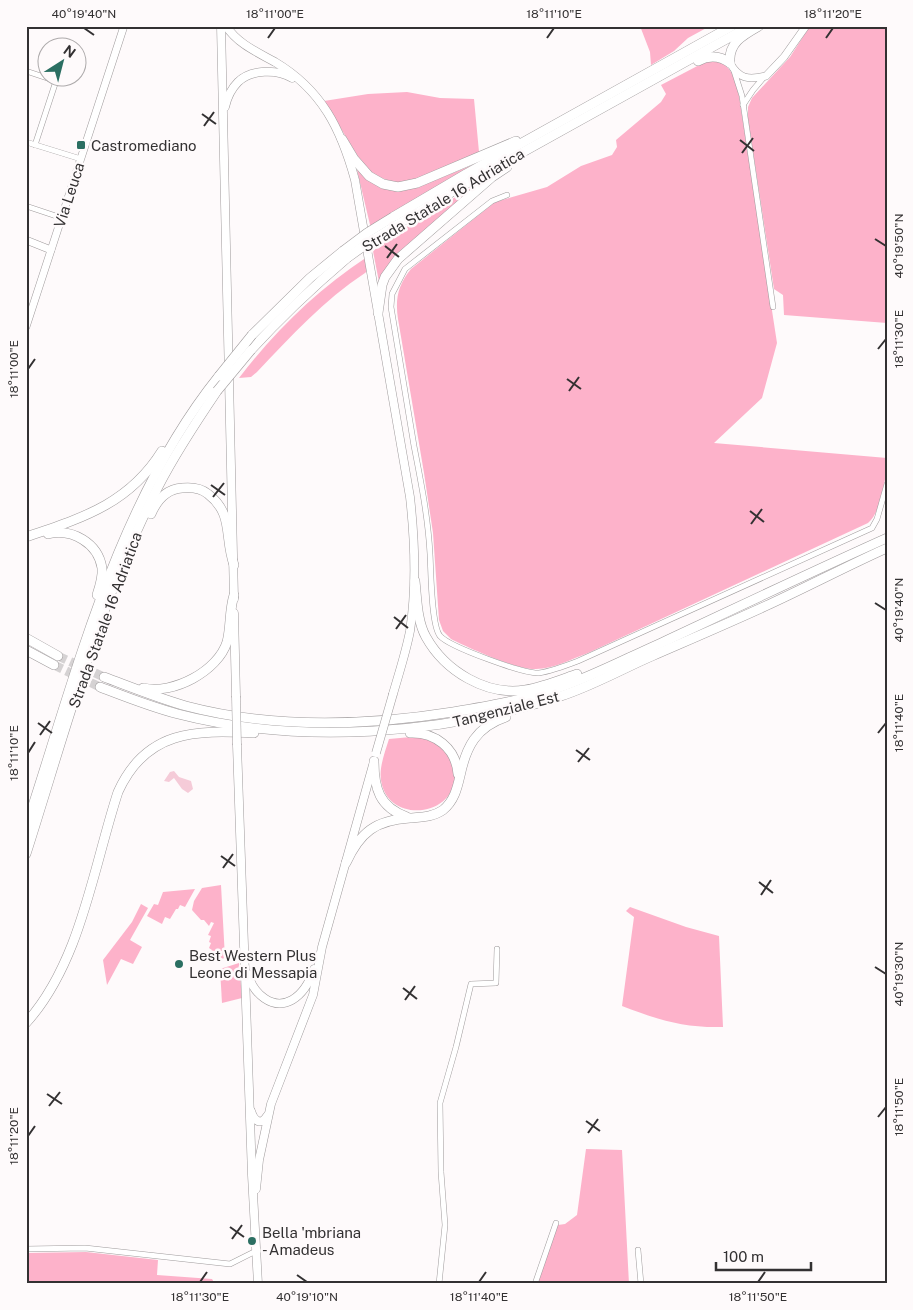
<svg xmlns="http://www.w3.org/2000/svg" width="913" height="1310" font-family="'Public Sans',sans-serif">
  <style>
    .green { fill: #fdb2ca }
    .water { fill: #f5cbd8 }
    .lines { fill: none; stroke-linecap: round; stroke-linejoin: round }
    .trunk-tunnel { stroke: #d5d2d3; stroke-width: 9; stroke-dasharray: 9 4.5; stroke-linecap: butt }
    .minor-casing { stroke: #9f9b9c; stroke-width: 6 }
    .tertiary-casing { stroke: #9f9b9c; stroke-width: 8 }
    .secondary-casing { stroke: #9f9b9c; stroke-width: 9 }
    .trunk-casing { stroke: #9f9b9c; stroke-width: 10 }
    .minor { stroke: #fff; stroke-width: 5 }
    .tertiary { stroke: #fff; stroke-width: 7 }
    .secondary { stroke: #fff; stroke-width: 8 }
    .trunk { stroke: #fff; stroke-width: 9 }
    .secondary-bridge-casing { stroke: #9f9b9c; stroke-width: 9; stroke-linecap: butt }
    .trunk-bridge-casing { stroke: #9f9b9c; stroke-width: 10; stroke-linecap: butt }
    .secondary-bridge { stroke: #fff; stroke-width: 8 }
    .trunk-bridge { stroke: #fff; stroke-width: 9 }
    .ticks { fill: none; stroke: #333132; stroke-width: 2 }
    .poi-dot { fill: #2b6f62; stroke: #fefafb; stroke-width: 2 }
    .labels { text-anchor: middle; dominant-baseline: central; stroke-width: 5; stroke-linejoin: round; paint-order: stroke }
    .poi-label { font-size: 15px; fill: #333132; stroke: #fefafb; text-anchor: start }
    .street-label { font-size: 15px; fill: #333132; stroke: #fefafb }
    .neatline { fill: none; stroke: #333132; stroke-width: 2 }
    .ticks-label { font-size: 12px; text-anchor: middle; fill: #333132 }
  </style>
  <rect width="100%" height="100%" fill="#fefafb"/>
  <g class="green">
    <path d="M640 26H710L688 38 674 51 651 65 650 52Z"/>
    <path d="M810 26H887V323L784 315 783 295 774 289 748 119V107L752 98 790 57Z"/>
    <path d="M716 60C733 67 735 79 739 96L777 343 762 398 714 443 887 458C887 474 881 513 868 523L588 653C571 659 554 669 536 669 517 670 469 648 451 639L443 631 439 620 433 533 424 473 398 319C395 299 398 285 411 269L495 202 547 187 581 166 612 155 617 147 616 140 661 102 666 94 661 85 705 62Z"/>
    <path d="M407 92 440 98 474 99 479 152 406 183C388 182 374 177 362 163L324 101 368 94Z"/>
    <path d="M480 162 407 204 371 229 357 170 376 184 423 185Z"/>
    <path d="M481 182 380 282H379L373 251C407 224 444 204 481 182Z"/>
    <path d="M367 257 368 270 365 273C324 300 291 336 257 372L251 377 239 378C275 331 317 290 367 257Z"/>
    <path d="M411 737C427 737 442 743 449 758 451 762 454 767 455 772 458 818 387 825 381 780 379 767 385 752 389 739Z"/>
    <path d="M221 885 225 958 212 961 210 960 212 956 210 954 212 950 209 948 211 943 209 942 211 936 208 935 214 923 211 922 209 926 204 920H201L192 910 194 901 202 888Z"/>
    <path d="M195 889 185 907 180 905 178 909H176L170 919 165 917 162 924 147 916 154 904 158 905 163 892Z"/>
    <path d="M141 904 148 908 130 940 142 947 133 964 121 959 107 985 103 960 132 922Z"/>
    <path d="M630 907 686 927 719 936 723 1027C683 1028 659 1020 622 1006L634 917 626 911Z"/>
    <path d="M239 963 242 998 222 1003 220 969Z"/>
    <path d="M586 1149 622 1150 629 1284H537L558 1225 565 1224 577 1215Z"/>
    <path d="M86 1252 158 1260 157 1275 212 1279 215 1284H26V1253Z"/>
  </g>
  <path class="water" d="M174 771 179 777 191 781 193 789 188 793 182 789 174 778 169 782 164 781 170 772Z"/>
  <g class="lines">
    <g class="trunk-tunnel">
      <path d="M58 656 104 677"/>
      <path d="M54 665 100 687"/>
    </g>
    <g class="minor-casing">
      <g id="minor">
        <path d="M26 71 56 81 35 145"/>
        <path d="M734 71 742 96 773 307"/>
        <path d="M743 105 753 90 765 76"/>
        <path d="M26 142 81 159"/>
        <path d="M507 195 492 201 405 269 392 294 391 307C399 353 406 400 414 446 421 482 428 517 430 554 431 570 431 625 440 636 450 647 524 674 539 673 552 671 565 666 578 661L872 528 877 519 887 484"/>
        <path d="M26 206 62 218"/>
        <path d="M26 1249 85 1248 230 1264 256 1251"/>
        <path d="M638 1250 641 1284"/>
        <path d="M439 1284 445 1225 441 1172 440 1103 456 1047 471 984 496 983 497 949"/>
        <path d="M535 1284 556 1223"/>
      </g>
    </g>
    <g class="tertiary-casing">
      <g id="tertiary">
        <path d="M730 63C739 79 748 80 766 76L784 57 806 26"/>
        <path d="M26 240 51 250"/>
        <path d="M26 327 124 26"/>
      </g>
    </g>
    <g class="secondary-casing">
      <g id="secondary">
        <path d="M221 26 234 599"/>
        <path d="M226 26C238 44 257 52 275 62 322 90 341 129 355 180L410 497C415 542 417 586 410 631 406 652 399 673 393 694"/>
        <path d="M225 107C227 98 232 88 238 82 251 69 278 69 292 78"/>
        <path d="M234 613 236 696"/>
        <path d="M237 745 252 1175 258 1284"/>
        <path d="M248 974C253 993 272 1011 292 1000 304 993 310 981 314 969"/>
        <path d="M251 1111C254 1121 261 1126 267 1116"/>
        <path d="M256 1189 259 1160 271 1104 313 995 322 947 373 765"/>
      </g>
    </g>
    <g class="trunk-casing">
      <g id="trunk">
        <path d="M698 61C709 55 719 55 730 63"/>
        <path d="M730 63C728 43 743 35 759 26"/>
        <path d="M342 139 354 159 369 176 383 184 398 187 417 183 516 141"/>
        <path d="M393 217 466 174 732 26"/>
        <path d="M398 224 469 182 750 26"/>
        <path d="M378 313 382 285 385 277 398 259 492 177 507 167"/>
        <path d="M252 335 310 278 343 251"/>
        <path d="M251 350C281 317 313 287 347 258"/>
        <path d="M151 514C157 500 167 489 182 488 192 487 201 488 208 494 234 514 224 537 234 565"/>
        <path d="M48 534C72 528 98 543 102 568 103 577 100 586 97 595"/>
        <path d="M26 537C82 518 129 504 162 451"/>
        <path d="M415 581C417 599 417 621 426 637 445 671 486 696 525 690 543 687 560 680 577 674"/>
        <path d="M26 638 58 656"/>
        <path d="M26 650 54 665"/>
        <path d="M104 677C131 687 158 698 186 706 273 729 365 726 453 712 489 706 524 700 558 688 593 676 627 658 661 643 736 608 811 572 887 538"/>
        <path d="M100 687C126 697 151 707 178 714 298 745 443 735 561 696 592 686 622 669 652 656 691 639 731 622 770 604 809 586 847 566 887 548"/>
        <path d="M143 688C173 695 218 671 227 642 231 627 229 611 234 595"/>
        <path d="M410 733C435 732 456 748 458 774"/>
        <path d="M374 761C374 788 379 807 407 817"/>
        <path d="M26 827C76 675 117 503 219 376"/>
        <path d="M26 854C65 732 100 598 159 485 176 452 196 422 217 391"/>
        <path d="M346 863C360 832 376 820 410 818 422 817 433 817 443 810 454 801 457 789 460 776 466 747 476 727 506 717"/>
        <path d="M26 1023C81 962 93 868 118 792 146 730 195 730 254 733"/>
      </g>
    </g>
    <use href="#minor" class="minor"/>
    <use href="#tertiary" class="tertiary"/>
    <use href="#secondary" class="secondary"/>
    <use href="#trunk" class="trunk"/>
    <g class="secondary-bridge-casing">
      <g id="secondary-bridge">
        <path d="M236 696 237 745"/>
        <path d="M376 753 393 694"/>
      </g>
    </g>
    <g class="trunk-bridge-casing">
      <g id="trunk-bridge">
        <path d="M343 251 367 233 393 217"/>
        <path d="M347 258 372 240 398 224"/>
        <path d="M219 376 252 335"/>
        <path d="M217 391 251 350"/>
      </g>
    </g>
    <use href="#secondary-bridge" class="secondary-bridge"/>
    <use href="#trunk-bridge" class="trunk-bridge"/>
  </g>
  <path class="ticks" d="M84 28 94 35M268 38 275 28M547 38 554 28M826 38 833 28M202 114 216 124M204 126 214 112M740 140 754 151M742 153 753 138M875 239 886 246M385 246 399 257M387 258 397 244M878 349 886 339M28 369 35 359M567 379 581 389M569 391 579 377M211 485 225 495M213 497 224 483M750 511 764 522M751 524 762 509M875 603 886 610M394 617 408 628M396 629 406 615M38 723 52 733M878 733 886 723M40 735 50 721M576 750 590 760M28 753 35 742M578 762 589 748M221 856 235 866M223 868 233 854M759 882 773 893M761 895 771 880M875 967 886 974M403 988 417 999M405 1000 415 986M47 1094 62 1104M49 1106 60 1092M878 1117 886 1107M586 1121 600 1131M588 1133 598 1119M28 1136 35 1126M230 1227 244 1237M232 1239 242 1225M297 1275 307 1282M200 1282 207 1272M479 1282 486 1272M758 1282 765 1272"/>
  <g class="poi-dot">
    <rect x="76" y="140" width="10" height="10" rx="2.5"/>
    <circle cx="179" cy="964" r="5"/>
    <circle cx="252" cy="1241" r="5"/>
  </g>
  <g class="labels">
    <g class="poi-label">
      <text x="91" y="145">Castromediano</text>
      <text x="189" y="955">Best Western Plus<tspan x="189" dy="17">Leone di Messapia</tspan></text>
      <text x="262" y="1232">Bella 'mbriana<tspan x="262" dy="17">- Amadeus</tspan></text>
    </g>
    <g class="street-label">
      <text transform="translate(69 195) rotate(-72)">Via Leuca</text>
      <text transform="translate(443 200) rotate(-31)">Strada Statale 16 Adriatica</text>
      <text transform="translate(105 620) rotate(-70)">Strada Statale 16 Adriatica</text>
      <text transform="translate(506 709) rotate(-14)">Tangenziale Est</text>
    </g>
  </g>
  <rect width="913" height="1310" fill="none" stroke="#fefafb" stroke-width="55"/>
  <g transform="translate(62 62) rotate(36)"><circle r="24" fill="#fefafb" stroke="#adaaab"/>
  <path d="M0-4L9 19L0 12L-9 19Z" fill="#2b6f62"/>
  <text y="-8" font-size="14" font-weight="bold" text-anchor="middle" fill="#333132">N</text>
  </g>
  <path d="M716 1262v8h95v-8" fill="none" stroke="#333132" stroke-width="2.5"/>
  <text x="723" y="1262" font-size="15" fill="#333132" stroke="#fefafb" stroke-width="4" paint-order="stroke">100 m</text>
  <rect x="28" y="28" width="858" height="1254" class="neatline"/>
  <g class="ticks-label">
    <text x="84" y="18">40°19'40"N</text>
    <text x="275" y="18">18°11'00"E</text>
    <text x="554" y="18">18°11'10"E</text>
    <text x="833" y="18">18°11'20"E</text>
    <text transform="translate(899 246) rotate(-90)" y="4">40°19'50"N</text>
    <text transform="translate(899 339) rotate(-90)" y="4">18°11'30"E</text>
    <text transform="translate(14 369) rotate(-90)" y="4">18°11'00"E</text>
    <text transform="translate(899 610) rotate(-90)" y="4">40°19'40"N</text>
    <text transform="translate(899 723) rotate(-90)" y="4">18°11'40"E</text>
    <text transform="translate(14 753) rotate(-90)" y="4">18°11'10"E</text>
    <text transform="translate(899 974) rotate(-90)" y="4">40°19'30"N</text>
    <text transform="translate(899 1107) rotate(-90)" y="4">18°11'50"E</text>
    <text transform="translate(14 1136) rotate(-90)" y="4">18°11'20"E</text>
    <text x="200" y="1301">18°11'30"E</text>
    <text x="307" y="1301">40°19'10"N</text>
    <text x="479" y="1301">18°11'40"E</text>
    <text x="758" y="1301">18°11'50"E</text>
  </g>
</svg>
